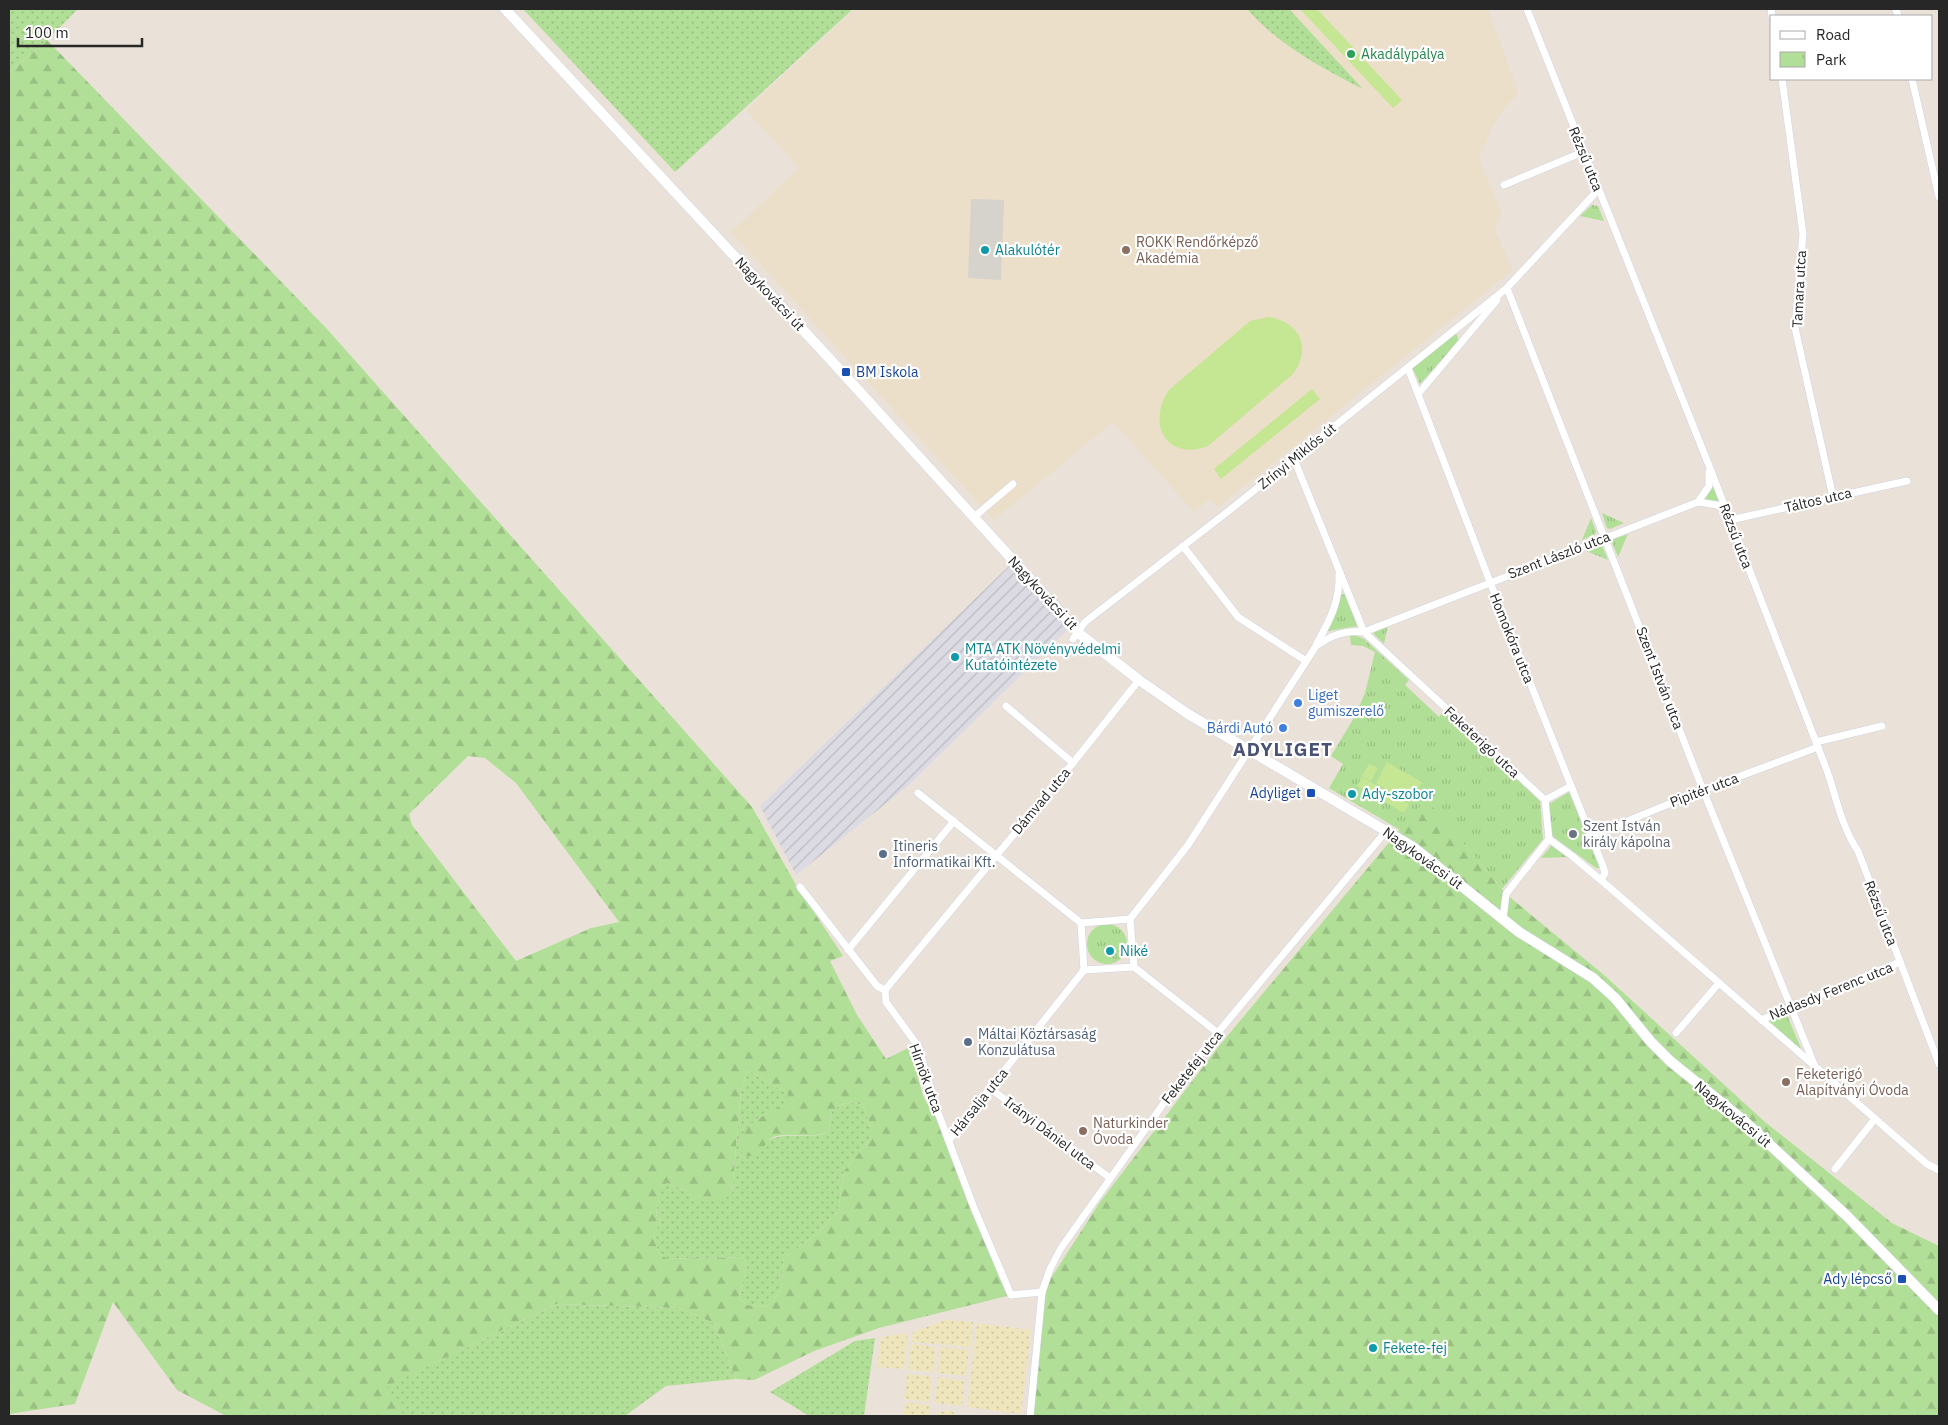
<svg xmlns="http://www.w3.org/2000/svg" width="1948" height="1425" font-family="'IBM Plex Sans',sans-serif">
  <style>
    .industrial { fill: url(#industrial-furrows) }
    .education { fill: #ebdfc9 }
    .grass { fill: url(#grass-dots) }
    .forest { fill: url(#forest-firs); fill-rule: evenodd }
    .sand { fill: url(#sand-dots) }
    .park { fill: url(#park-tufts) }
    .pitch { fill: #c5e693 }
    .plaza { fill: #d6d2cc }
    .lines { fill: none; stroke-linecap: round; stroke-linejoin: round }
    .street-casing { stroke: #cfd3e0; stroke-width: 8 }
    .secondary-casing { stroke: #cfd3e0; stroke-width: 11 }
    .street { stroke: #fff; stroke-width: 7 }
    .secondary { stroke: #fff; stroke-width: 10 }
    .leisure-dot { fill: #2e9e5b; stroke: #fff; stroke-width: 2 }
    .culture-dot { fill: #0f9aa8; stroke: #fff; stroke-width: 2 }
    .education-dot { fill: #8d6e63; stroke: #fff; stroke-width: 2 }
    .transit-dot { fill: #1a4fb4; stroke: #fff; stroke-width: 2 }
    .shop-dot { fill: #3f7fe0; stroke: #fff; stroke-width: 2 }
    .worship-dot { fill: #6b7280; stroke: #fff; stroke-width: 2 }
    .service-dot { fill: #5c6f8a; stroke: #fff; stroke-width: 2 }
    .labels { text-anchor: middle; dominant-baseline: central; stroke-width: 4.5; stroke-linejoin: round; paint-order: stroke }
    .leisure-label { font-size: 14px; fill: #27864d; stroke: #fff; text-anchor: start }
    .street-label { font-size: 14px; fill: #272727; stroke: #fff }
    .education-label { font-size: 14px; fill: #785e54; stroke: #fff; text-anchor: start }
    .culture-label { font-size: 14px; fill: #0d838f; stroke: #fff; text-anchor: start }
    .transit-label { font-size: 14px; fill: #164399; stroke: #fff; text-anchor: end }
    .shop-label { font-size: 14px; fill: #366cbe; stroke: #fff; text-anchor: start }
    .worship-label { font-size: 14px; fill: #5b616d; stroke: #fff; text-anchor: start }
    .service-label { font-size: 14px; fill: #4e5e75; stroke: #fff; text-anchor: start }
    .district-label { font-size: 19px; font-weight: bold; letter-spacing: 1px; fill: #4a5376; stroke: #fff }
  </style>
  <defs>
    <pattern id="industrial-furrows" width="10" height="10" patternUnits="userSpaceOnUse" patternTransform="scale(1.25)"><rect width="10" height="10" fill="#dcdae2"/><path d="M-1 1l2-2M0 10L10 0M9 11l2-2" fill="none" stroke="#bdbbc2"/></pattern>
    <pattern id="grass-dots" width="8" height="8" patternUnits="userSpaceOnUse" patternTransform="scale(1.25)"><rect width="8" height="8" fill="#b2df97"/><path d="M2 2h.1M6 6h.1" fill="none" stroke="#99bf82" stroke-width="1.8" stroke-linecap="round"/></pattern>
    <pattern id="forest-firs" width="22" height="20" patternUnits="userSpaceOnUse" patternTransform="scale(1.25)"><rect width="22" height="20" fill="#b2df97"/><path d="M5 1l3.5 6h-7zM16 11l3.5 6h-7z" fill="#99bf82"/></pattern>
    <pattern id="sand-dots" width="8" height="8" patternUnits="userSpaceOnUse" patternTransform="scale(1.25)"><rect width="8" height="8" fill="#efe5bc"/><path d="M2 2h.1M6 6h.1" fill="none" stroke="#cdc4a2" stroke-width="1.8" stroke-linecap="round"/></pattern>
    <pattern id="park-tufts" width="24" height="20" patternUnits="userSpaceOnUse" patternTransform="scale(1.25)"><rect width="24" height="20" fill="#b2df97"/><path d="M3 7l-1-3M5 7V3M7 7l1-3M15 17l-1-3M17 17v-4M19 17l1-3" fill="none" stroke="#99bf82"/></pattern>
  </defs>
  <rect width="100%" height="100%" fill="#eae2d9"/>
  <path class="industrial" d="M1009 566 1069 628 909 785 796 875 760 806Z"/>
  <path class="education" d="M855 9H1488L1519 93 1505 107 1492 128 1479 159 1502 214 1495 230 1513 270 1218 507 1210 499 1194 512 1113 422 994 520 731 232 799 168 746 110Z"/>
  <g class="grass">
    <path d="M9 9H78L47 40 9 72Z"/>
    <path d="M523 9H853L675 172Z"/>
    <path d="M1247 9H1289L1363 89C1320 67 1279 45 1247 9Z"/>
    <path d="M748 1070 788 1094 787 1104 758 1118 767 1141C785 1130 808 1141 828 1132L832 1111C843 1102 850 1101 863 1105L871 1126V1138L844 1171 838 1212 817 1234 784 1258 781 1290 767 1307 747 1305 739 1297 747 1266 743 1257 668 1259 659 1254 653 1236 661 1220 656 1215 660 1190 667 1183 687 1191 732 1193 741 1091Z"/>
    <path d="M556 1304 679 1308 714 1323 736 1379 666 1386 625 1416H404L386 1386Z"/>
    <path d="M875 1338 864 1416H809L770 1392 855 1341Z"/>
  </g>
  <g class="forest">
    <path d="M47 40 327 329 752 807 796 885 843 956 830 961 857 1015 886 1059 910 1047 923 1096 949 1140 1011 1295 879 1328 814 1351 754 1380 736 1379 714 1323 679 1308 556 1304 387 1386 404 1416H226L177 1390 113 1302 75 1404 9 1414V72ZM468 756 485 758 516 783 619 922 591 928 516 961 412 825 409 814ZM748 1070 788 1094 786 1104C771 1112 740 1123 740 1145 740 1148 743 1153 744 1156 770 1158 759 1139 777 1136 795 1133 811 1139 828 1132L832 1111C843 1102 850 1101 863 1105L871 1126V1138L844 1171 838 1212 817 1234 784 1258 781 1290 767 1307 747 1305 739 1297 747 1266 743 1257 668 1259 659 1254 653 1236 661 1220 656 1215 660 1191 667 1183 687 1191 693 1200C708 1202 721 1203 732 1193L741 1091Z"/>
    <path d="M1426 798 1506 894 1604 975 1765 1122 1892 1223 1939 1246V1416H1030L1042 1292 1100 1202 1219 1046Z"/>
  </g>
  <g class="sand">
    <path d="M945 1320 973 1322 971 1347 912 1342 913 1332Z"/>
    <path d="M977 1323 1031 1330 1021 1414 967 1407Z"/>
    <path d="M908 1333 904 1369 877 1367 881 1337Z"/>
    <path d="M911 1344 936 1347 934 1372 908 1370Z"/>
    <path d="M940 1347 969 1350 966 1376 938 1373Z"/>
    <path d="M907 1374 932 1377 930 1402 904 1399Z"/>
    <path d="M938 1377 965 1381 962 1406 934 1403Z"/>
    <path d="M905 1402 930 1405 929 1416H904Z"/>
    <path d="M949 1410 955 1413 957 1416H936L942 1411Z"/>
  </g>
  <g class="park">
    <path d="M1592 205 1598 206 1604 221 1580 216Z"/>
    <path d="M1456 333 1459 341 1420 384 1412 367Z"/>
    <path d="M1712 482 1721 503 1703 500Z"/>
    <path d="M1602 513 1624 523 1610 529 1607 528Z"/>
    <path d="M1591 518 1596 532 1595 534 1582 540Z"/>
    <path d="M1628 534 1618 557 1612 542 1614 539Z"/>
    <path d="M1600 545 1602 546 1608 560 1586 551Z"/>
    <path d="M1343 594 1345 595 1358 626 1328 631V628L1341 595Z"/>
    <path d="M1388 625 1384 644 1374 634V632Z"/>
    <path d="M1350 636H1357L1364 639 1409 680 1405 685 1439 717 1444 711 1540 801 1543 839 1502 889 1426 799 1400 830 1329 788 1343 764 1331 756 1355 716 1365 693 1375 652 1363 646 1351 645Z"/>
    <path d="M1569 792 1599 865V868H1596L1551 835 1549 804Z"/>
    <path d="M1552 845 1569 857 1541 858Z"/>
    <circle cx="1107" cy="944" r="20"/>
    <path d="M1786 1013 1801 1048 1798 1049 1768 1021Z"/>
  </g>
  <g class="pitch">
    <path d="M1300 9H1317L1402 100 1393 108Z"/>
    <path d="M1269 317C1300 322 1312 348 1293 374L1208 446C1167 462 1146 424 1169 390L1250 321Z"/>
    <path d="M1312 389 1320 399 1221 479 1214 469Z"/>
    <path d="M1387 762 1422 782 1410 803 1376 783Z"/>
    <path d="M1369 764 1378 768 1371 781 1362 776Z"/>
    <path d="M1362 777 1409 804 1404 813 1357 786Z"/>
  </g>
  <path class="plaza" d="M971 199 1004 200 1001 280 968 278Z"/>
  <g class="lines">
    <g class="street-casing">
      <g id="street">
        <path d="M1527 9 1708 463 1816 742C1821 756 1828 771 1832 786 1838 807 1845 832 1858 851L1939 1064"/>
        <path d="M1771 9 1772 16"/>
        <path d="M1896 9 1898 16"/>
        <path d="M1782 79 1803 234 1795 328 1833 497"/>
        <path d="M1912 79 1939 197"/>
        <path d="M1504 185 1583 152"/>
        <path d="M1507 288 1703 790 1814 1064"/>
        <path d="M1505 290 1598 190"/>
        <path d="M1408 368 1490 582 1603 866 1605 873 1601 880"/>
        <path d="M1418 394 1497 300"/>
        <path d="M1294 459 1364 632 1545 800 1549 839 1572 856 1609 887 1927 1164 1939 1170"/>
        <path d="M1698 502 1717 505 1725 510"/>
        <path d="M974 517 1013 484"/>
        <path d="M1730 520 1907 481"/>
        <path d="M1183 546 1238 617 1306 661"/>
        <path d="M1073 639 1085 622 1226 513 1507 288"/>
        <path d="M1317 643C1330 620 1340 601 1339 574"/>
        <path d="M1006 706 1073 763"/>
        <path d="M1816 742 1882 726"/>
        <path d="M918 793 1081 923"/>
        <path d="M1545 800 1571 786"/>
        <path d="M1591 836 1703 790 1818 747"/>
        <path d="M800 887 877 986 885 990 886 1002 918 1046 937 1110 974 1208 1011 1295 1042 1292"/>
        <path d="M1130 919 1188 845 1316 646C1332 635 1345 630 1364 632L1698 502 1709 486V472"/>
        <path d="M1503 919 1506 894 1549 839"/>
        <path d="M1081 923 1130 919"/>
        <path d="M1081 923 1084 970"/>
        <path d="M848 950 954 821"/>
        <path d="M1134 967 1218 1033"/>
        <path d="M1084 970 1134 967 1130 919"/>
        <path d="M885 990 1073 763 1139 680"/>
        <path d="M1761 1020 1900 962"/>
        <path d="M1676 1033 1719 983"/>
        <path d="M991 1089 1110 1178"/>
        <path d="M949 1140 1084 970"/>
        <path d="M1835 1169 1874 1120"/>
        <path d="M1030 1416 1042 1292 1050 1269 1061 1248 1171 1093 1205 1048 1387 830"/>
      </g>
    </g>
    <g class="secondary-casing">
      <path id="secondary" d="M505 9 829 358 1081 635 1139 680 1188 714 1413 847 1519 932 1593 978 1615 998 1651 1042 1670 1061 1743 1120 1847 1216 1939 1310"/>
    </g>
    <use href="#street" class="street"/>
    <use href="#secondary" class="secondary"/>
  </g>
  <circle class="leisure-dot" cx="1351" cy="54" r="5"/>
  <g class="culture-dot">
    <circle cx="985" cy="250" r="5"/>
    <circle cx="955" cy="657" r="5"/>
    <circle cx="1352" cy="794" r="5"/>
    <circle cx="1110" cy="951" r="5"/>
    <circle cx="1373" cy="1348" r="5"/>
  </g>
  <g class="education-dot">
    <circle cx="1126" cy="250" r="5"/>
    <circle cx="1786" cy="1082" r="5"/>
    <circle cx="1083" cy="1131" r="5"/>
  </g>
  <g class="transit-dot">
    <rect x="841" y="367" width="10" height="10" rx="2.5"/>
    <rect x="1306" y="788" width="10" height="10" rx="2.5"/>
    <rect x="1897" y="1274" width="10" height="10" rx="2.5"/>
  </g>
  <g class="shop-dot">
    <circle cx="1298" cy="703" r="5"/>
    <circle cx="1283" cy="728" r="5"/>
  </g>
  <circle class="worship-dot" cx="1573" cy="834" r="5"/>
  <g class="service-dot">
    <circle cx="883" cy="854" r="5"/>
    <circle cx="968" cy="1042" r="5"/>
  </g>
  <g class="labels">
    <g class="leisure-label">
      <text x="1361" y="54">Akadálypálya</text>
    </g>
    <g class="street-label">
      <text transform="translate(1586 159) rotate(68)">Rézsű utca</text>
      <text transform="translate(1799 289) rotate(-87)">Tamara utca</text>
      <text transform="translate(770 294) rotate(47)">Nagykovácsi út</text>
      <text transform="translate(1297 456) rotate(-39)">Zrínyi Miklós út</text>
      <text transform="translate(1818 500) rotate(-13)">Táltos utca</text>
      <text transform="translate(1736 536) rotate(69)">Rézsű utca</text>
      <text transform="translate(1559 555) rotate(-21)">Szent László utca</text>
      <text transform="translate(1043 593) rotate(47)">Nagykovácsi út</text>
      <text transform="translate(1512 638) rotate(68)">Homokóra utca</text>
      <text transform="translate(1660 678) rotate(69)">Szent István utca</text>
      <text transform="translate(1482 742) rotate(43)">Feketerigó utca</text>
      <text transform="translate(1704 790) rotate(-21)">Pipitér utca</text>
      <text transform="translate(1041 801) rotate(-50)">Dámvad utca</text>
      <text transform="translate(1423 858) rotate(36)">Nagykovácsi út</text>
      <text transform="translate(1881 913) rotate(69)">Rézsű utca</text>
      <text transform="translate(1831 991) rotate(-22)">Nádasdy Ferenc utca</text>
      <text transform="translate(1192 1067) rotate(-52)">Feketefej utca</text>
      <text transform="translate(926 1078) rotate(70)">Hírnök utca</text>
      <text transform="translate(979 1102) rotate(-51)">Hársalja utca</text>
      <text transform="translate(1733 1114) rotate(40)">Nagykovácsi út</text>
      <text transform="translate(1050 1133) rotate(37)">Irányi Dániel utca</text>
    </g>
    <g class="education-label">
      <text x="1136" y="242">ROKK Rendőrképző<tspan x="1136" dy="16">Akadémia</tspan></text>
      <text x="1796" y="1074">Feketerigó<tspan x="1796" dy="16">Alapítványi Óvoda</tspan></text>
      <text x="1093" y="1123">Naturkinder<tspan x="1093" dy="16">Óvoda</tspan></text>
    </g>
    <g class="culture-label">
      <text x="995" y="250">Alakulótér</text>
      <text x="965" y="649">MTA ATK Növényvédelmi<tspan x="965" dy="16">Kutatóintézete</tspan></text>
      <text x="1362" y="794">Ady-szobor</text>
      <text x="1120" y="951">Niké</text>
      <text x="1383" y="1348">Fekete-fej</text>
    </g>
    <g class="transit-label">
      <text x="856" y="372" text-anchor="start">BM Iskola</text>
      <text x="1301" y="793">Adyliget</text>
      <text x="1892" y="1279">Ady lépcső</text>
    </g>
    <g class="shop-label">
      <text x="1308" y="695">Liget<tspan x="1308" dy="16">gumiszerelő</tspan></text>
      <text x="1273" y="728" text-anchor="end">Bárdi Autó</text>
    </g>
    <g class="worship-label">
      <text x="1583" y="826">Szent István<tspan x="1583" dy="16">király kápolna</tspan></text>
    </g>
    <g class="service-label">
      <text x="893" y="846">Itineris<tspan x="893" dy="16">Informatikai Kft.</tspan></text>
      <text x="978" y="1034">Máltai Köztársaság<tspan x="978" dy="16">Konzulátusa</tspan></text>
    </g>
    <g class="district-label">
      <text x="1283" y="749">ADYLIGET</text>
    </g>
  </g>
  <rect width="1948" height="1425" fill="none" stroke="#272727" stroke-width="20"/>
  <rect x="1770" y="15" width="162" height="65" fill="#ffffff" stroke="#a9a9a9"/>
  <rect x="1780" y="31" width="25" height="8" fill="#ffffff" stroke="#a9a9a9"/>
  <text x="1816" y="40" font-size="15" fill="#272727">Road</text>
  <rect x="1780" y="52" width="25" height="15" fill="url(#park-tufts)" stroke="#a9a9a9"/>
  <text x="1816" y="65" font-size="15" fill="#272727">Park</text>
  <path d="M18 38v8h124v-8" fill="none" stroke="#272727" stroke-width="2.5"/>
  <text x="25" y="38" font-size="15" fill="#272727" stroke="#ffffff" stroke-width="4" paint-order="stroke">100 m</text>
</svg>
